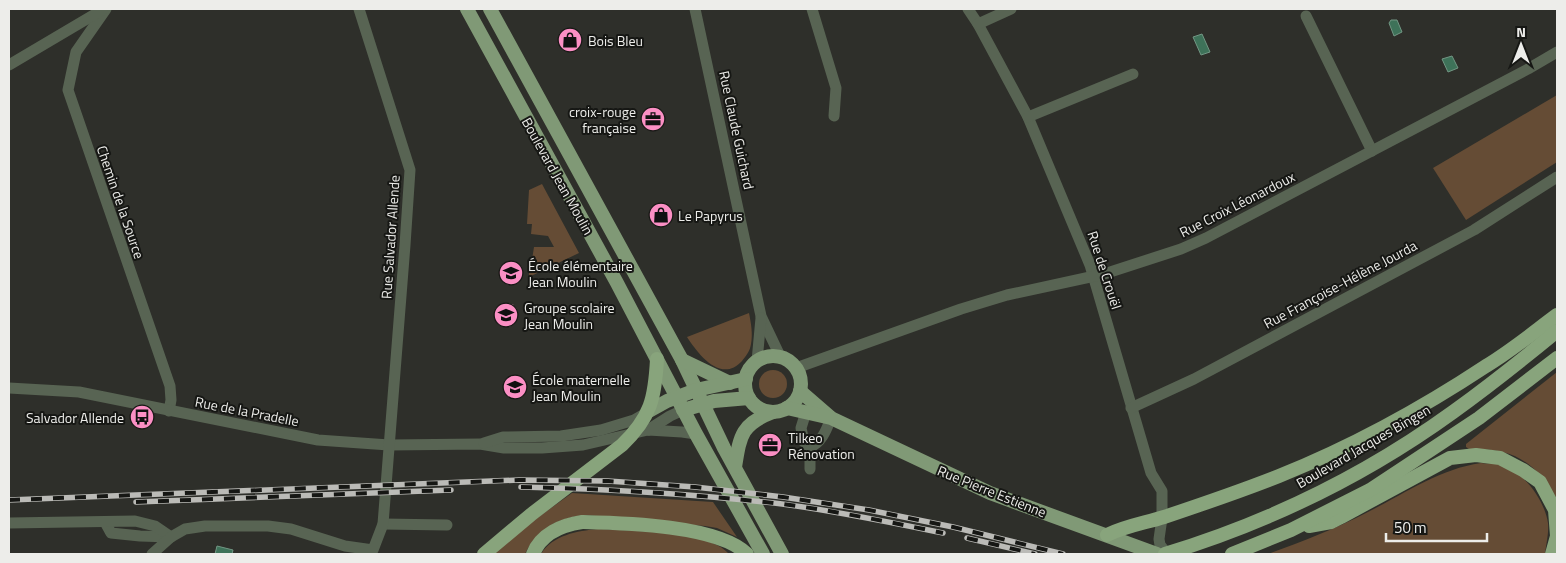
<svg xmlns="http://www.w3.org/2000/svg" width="1566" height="563" font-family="'Titillium Web',sans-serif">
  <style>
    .green { fill: #654c35 }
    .water { fill: #3e7259; stroke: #729784 }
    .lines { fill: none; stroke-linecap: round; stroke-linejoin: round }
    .minor { stroke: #586453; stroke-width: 11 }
    .primary { stroke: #809976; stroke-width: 14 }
    .trunk { stroke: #88a47c; stroke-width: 14 }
    .rail-casing { stroke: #bbbbb7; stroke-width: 5.5 }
    .rail { stroke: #161714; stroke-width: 4; stroke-dasharray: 11; stroke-linecap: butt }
    .labels { text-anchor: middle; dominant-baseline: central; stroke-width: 4; stroke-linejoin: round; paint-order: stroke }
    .poi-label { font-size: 14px; fill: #ededea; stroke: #161714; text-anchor: start }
    .street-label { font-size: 14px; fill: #ededea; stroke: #161714 }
  </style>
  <rect width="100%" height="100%" fill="#2e2f2a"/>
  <g class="green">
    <path d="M1557 95V162L1466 220 1433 168Z"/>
    <path d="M542 184 579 253 529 277V260H532L534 247H554L548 236 531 234 532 224H527L529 190Z"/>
    <path d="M749 313C751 323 753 334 751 344 750 351 746 356 742 361 721 384 698 354 687 337Z"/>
    <circle cx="773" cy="384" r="14"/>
    <path d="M1557 372V499C1534 461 1514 448 1469 449L1466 447V444Z"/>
    <path d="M1481 463C1486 464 1492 463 1497 464 1522 469 1544 498 1548 523 1549 533 1546 545 1545 554H1268C1301 542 1335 529 1366 513 1404 494 1439 469 1481 463Z"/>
    <path d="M572 493 713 502 737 537 717 528 705 526 586 515C559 517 537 529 525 554H493L533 521Z"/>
    <path d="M598 529C627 531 710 531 728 553L727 554H541C553 535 577 531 598 529Z"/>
  </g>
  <g class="water">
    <path d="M1391 20H1397L1402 32 1394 36 1389 23Z"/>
    <path d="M1202 34 1210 52 1201 55 1193 37Z"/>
    <path d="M1452 56 1458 68 1448 72 1442 59Z"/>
    <path d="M217 546 233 550 232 554H215Z"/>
  </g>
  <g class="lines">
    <g class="minor">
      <path d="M106 9 76 52 68 90 170 386 171 400 169 411"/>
      <path d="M695 9 761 316 781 358"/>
      <path d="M812 9 836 88 834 116"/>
      <path d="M968 9 978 24 1028 117 1090 265 1151 473 1162 491V518L1159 539 1160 545 1167 554"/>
      <path d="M1306 16 1372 151"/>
      <path d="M978 24 1011 9"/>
      <path d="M9 65 102 10"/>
      <path d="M1028 117 1133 74"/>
      <path d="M757 361 761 318"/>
      <path d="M796 368 961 309 1007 295 1104 274 1181 249 1206 238 1528 69 1557 52"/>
      <path d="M9 388 79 392 318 440 389 445 480 444 504 448H542L583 445 648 430 682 432 696 434"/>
      <path d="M1131 408 1194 379 1474 230 1557 177"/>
      <path d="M806 412 801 428 804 442 810 447"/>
      <path d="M648 430 670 416 683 410"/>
      <path d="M484 443 503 437 561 436 601 430 634 420 648 412"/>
      <path d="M810 447C822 443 827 428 831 418"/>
      <path d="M810 469V447"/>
      <path d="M105 522 111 533 140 536 171 537"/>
      <path d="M9 523 135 521 155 526 171 537"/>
      <path d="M383 524 447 525"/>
      <path d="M152 554 171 537 185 529 205 526H268L291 529 345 546 373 550 383 524 405 245 410 170 359 9"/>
    </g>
    <g class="primary">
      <path d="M467 9 617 283 696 434 763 554"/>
      <path d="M490 9 682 360 724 448 782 554"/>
      <circle cx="773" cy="384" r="28"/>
      <path d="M682 360 730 383"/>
      <path d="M800 391 830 417"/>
      <path d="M787 408 831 418 990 493 1157 554"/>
      <path d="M683 410 714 401 749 398"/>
      <path d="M649 411 667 401 696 390 746 379"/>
      <path d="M735 467C740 436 741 424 773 412"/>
    </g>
    <g class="trunk">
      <path d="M1309 526 1331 522 1341 517 1450 458 1476 455 1500 458 1523 470 1540 482 1555 510 1557 536 1552 554"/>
      <path d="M1107 535C1125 526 1145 523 1164 517 1203 504 1241 491 1279 476 1351 447 1421 409 1486 366 1511 351 1534 332 1557 315"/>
      <path d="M484 554 533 513 622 445C651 417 655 398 657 359"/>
      <path d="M533 554C541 534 562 525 582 522 623 523 718 525 747 554"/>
      <path d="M1165 554C1267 523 1366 475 1453 412 1489 386 1523 359 1557 331"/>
      <path d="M1232 554 1291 530 1370 490 1479 418 1557 358"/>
    </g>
    <g class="rail-casing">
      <g id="rail">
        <path d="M521 487C608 489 695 494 782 504 836 511 889 522 943 533"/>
        <path d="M9 500 519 480 608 481 695 487 783 497 869 510 953 527 1063 554"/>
        <path d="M136 502 451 490"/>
        <path d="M967 538 1035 554"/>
      </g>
    </g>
    <use href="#rail" class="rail"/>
  </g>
  <defs>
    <g id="shop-disc" transform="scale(1.25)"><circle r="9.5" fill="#fb8fc4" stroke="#161714"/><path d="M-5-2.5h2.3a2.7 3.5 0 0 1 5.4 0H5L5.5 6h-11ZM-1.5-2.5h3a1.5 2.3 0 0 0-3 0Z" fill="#111"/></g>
    <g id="office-disc" transform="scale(1.25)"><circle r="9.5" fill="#fb8fc4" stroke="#161714"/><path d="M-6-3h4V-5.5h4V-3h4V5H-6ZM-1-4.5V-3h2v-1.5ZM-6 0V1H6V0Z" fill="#111"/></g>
    <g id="school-disc" transform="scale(1.25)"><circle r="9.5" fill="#fb8fc4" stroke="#161714"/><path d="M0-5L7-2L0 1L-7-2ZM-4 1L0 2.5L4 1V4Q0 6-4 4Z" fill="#111"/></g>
    <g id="bus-disc" transform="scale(1.25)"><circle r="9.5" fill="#fb8fc4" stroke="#161714"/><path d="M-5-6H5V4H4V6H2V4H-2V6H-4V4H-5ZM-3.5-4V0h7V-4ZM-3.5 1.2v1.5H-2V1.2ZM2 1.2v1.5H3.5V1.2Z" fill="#111"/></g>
  </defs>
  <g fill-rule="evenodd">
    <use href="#shop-disc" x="570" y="40"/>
    <use href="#office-disc" x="653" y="119"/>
    <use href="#shop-disc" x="661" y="215"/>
    <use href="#school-disc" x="511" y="273"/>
    <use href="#school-disc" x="506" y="315"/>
    <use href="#school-disc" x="515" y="387"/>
    <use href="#bus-disc" x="142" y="417"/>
    <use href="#office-disc" x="770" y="445"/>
  </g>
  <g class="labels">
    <g class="poi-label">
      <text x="588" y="40">Bois Bleu</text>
      <text x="636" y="111" text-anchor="end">croix-rouge<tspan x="636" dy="16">française</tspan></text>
      <text x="678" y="215">Le Papyrus</text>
      <text x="528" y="265">École élémentaire<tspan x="528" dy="16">Jean Moulin</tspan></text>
      <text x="524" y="307">Groupe scolaire<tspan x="524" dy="16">Jean Moulin</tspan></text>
      <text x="532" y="379">École maternelle<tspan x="532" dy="16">Jean Moulin</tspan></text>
      <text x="124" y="417" text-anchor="end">Salvador Allende</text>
      <text x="788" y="437">Tilkeo<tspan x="788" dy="16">Rénovation</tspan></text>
    </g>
    <g class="street-label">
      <text transform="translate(737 130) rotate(78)">Rue Claude Guichard</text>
      <text transform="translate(558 176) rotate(61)">Boulevard Jean Moulin</text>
      <text transform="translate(121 202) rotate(71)">Chemin de la Source</text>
      <text transform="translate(1237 204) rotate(-27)">Rue Croix Léonardoux</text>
      <text transform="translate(390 237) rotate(-86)">Rue Salvador Allende</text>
      <text transform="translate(1105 270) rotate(72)">Rue de Crouël</text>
      <text transform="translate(1340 284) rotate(-28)">Rue Françoise-Hélène Jourda</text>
      <text transform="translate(247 411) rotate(11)">Rue de la Pradelle</text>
      <text transform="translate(1363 446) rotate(-30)">Boulevard Jacques Bingen</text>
      <text transform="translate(992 491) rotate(22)">Rue Pierre Estienne</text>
    </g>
  </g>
  <rect width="1566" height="563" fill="none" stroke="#ededea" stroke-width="20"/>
  <g transform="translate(1521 45)" stroke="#161714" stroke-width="4" paint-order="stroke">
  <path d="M0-4L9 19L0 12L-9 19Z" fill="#ededea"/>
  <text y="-8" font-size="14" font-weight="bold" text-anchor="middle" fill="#ededea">N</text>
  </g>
  <path d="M1386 533v8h101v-8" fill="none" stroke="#ededea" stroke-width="2.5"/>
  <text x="1394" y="533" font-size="15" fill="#ededea" stroke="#161714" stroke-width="4" paint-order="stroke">50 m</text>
</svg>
